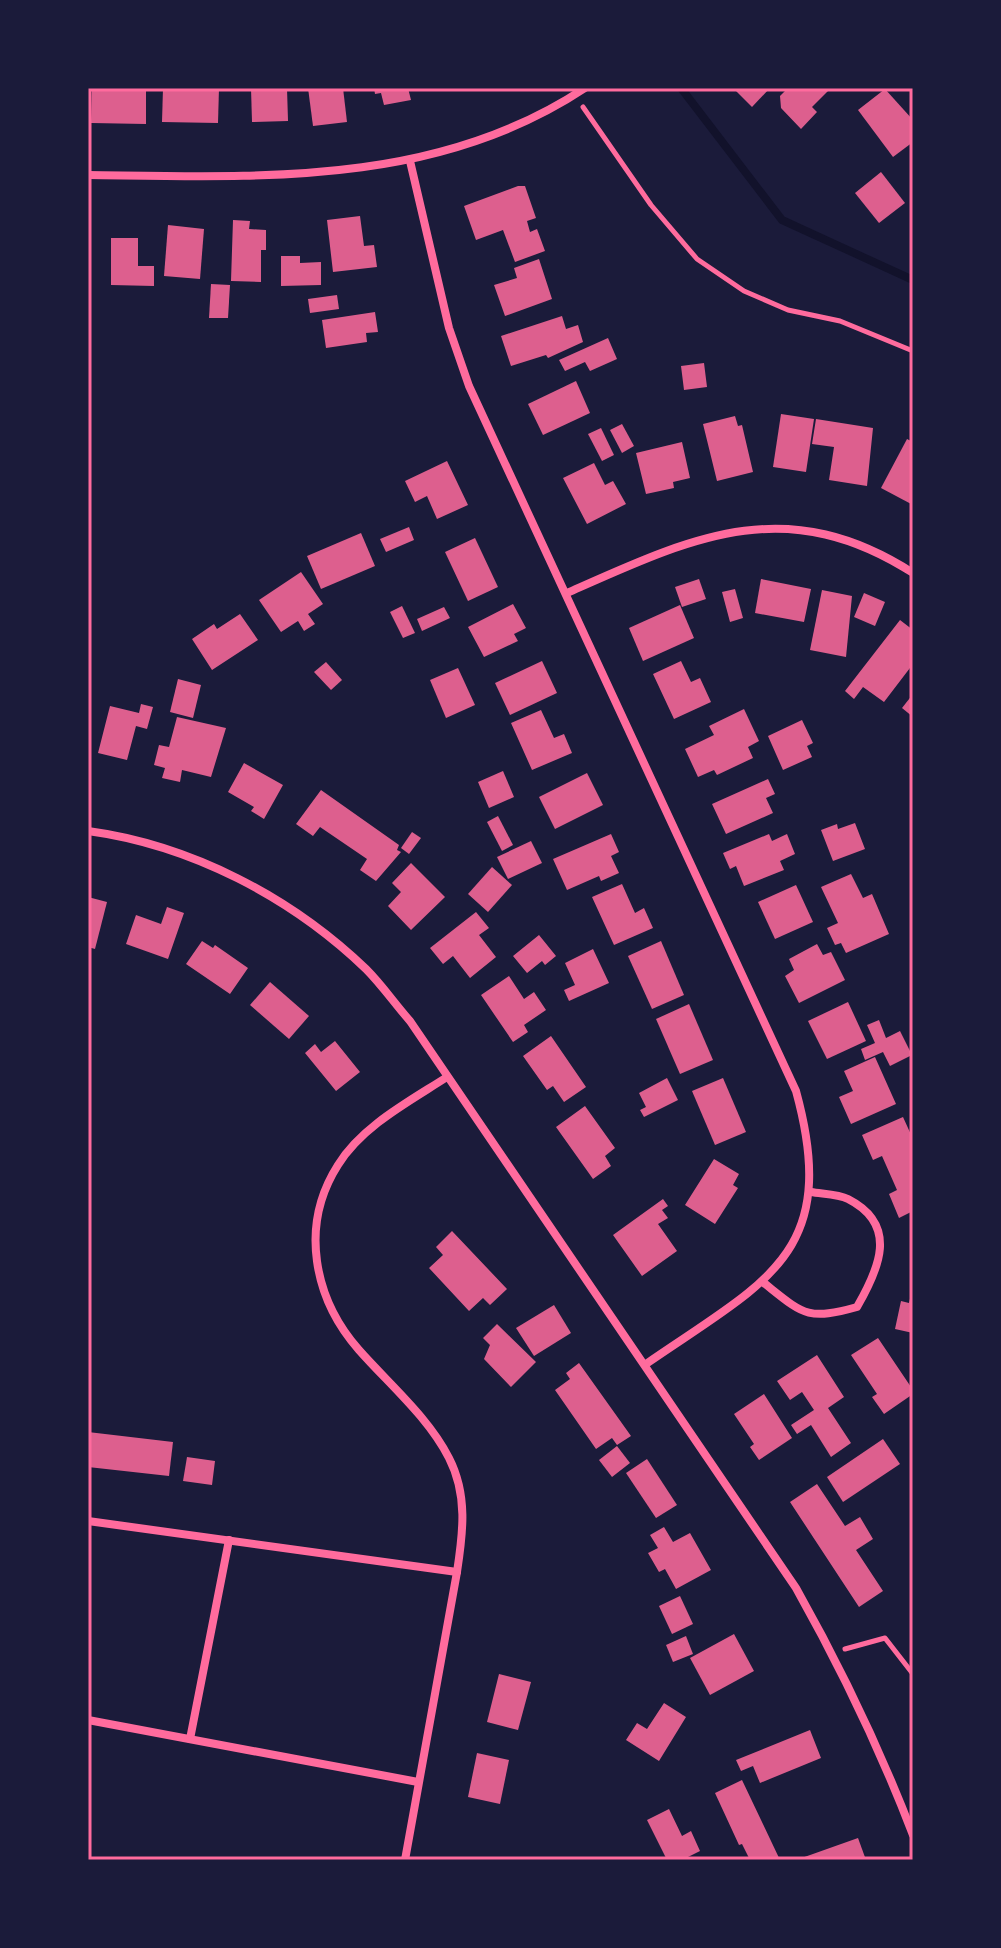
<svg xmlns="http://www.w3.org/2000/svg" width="1001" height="1948" font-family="'Asap Condensed',sans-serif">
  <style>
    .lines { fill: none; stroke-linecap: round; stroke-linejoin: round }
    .stream { stroke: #12122b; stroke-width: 8 }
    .building { fill: #dd5f8e }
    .path { stroke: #ff6b9d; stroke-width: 5 }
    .minor { stroke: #ff6b9d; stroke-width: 8 }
    .neatline { fill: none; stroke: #ff6b9d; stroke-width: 3 }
  </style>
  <rect width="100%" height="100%" fill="#1b1b3a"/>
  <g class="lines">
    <path class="stream" d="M681 88 782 220 913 280"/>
  </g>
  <g class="building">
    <path d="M92 88 146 89V124L91 123Z"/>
    <path d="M163 88H219L218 123 162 122Z"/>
    <path d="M251 88H287L288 121 252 122Z"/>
    <path d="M308 88H343L347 122 313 126Z"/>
    <path d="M374 88H408L411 100 384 105 381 93 375 94Z"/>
    <path d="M733 88H770L752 107Z"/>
    <path d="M788 88H831L812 107 817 112 801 129 781 108 780 96Z"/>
    <path d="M885 89 913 120V142L893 157 858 110Z"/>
    <path d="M881 172 905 203 879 223 855 193Z"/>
    <path d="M518 186H525L536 218 527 221 530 232 537 229 545 251 515 262 503 230 476 240 464 206Z"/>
    <path d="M360 216 364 246 374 245 377 267 333 272 327 220Z"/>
    <path d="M233 220 250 221 249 229 266 230V250H261V282L231 281Z"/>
    <path d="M168 225 204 229 200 279 164 276Z"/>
    <path d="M111 238H138V266H154V286L111 285Z"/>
    <path d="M281 256H300V263L321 262V285L281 286Z"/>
    <path d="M539 259 552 299 505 316 494 285 517 278 514 268Z"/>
    <path d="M211 284 230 285 228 318H209Z"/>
    <path d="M337 295 339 309 310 313 308 299Z"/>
    <path d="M375 312 378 332 366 333 367 342 326 348 322 320Z"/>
    <path d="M562 316 566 329 578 325 583 342 548 358 546 355 511 366 501 336Z"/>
    <path d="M608 338 617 359 590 371 585 362 565 371 559 360Z"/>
    <path d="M704 363 707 387 684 390 681 366Z"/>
    <path d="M576 381 590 413 543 435 528 404Z"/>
    <path d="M781 414 814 419 806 472 773 467Z"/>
    <path d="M735 416 738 426 742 425 753 472 717 481 703 424Z"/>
    <path d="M816 419 873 428 867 486 829 480 834 447 812 444Z"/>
    <path d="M622 424 634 446 622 453 610 430Z"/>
    <path d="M601 428 614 455 602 461 588 434Z"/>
    <path d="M907 439 913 442V505L881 488Z"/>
    <path d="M682 442 690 478 673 482 674 488 646 494 636 453Z"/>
    <path d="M447 461 468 505 437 519 427 496 415 502 405 481Z"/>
    <path d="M594 463 605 485 613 481 626 504 587 524 563 478Z"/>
    <path d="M409 527 414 540 386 552 380 539Z"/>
    <path d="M361 533 375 566 321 589 307 556Z"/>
    <path d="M475 538 498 587 468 601 445 552Z"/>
    <path d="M301 572 323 604 308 614 315 624 304 631 298 621 281 632 259 600Z"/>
    <path d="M699 579 706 599 682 607 675 587Z"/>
    <path d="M761 579 811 589 804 622 755 613Z"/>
    <path d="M735 589 743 618 730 622 722 592Z"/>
    <path d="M822 590 852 596 846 657 810 650Z"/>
    <path d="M864 593 885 602 875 626 854 617Z"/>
    <path d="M513 604 526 628 514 634 518 641 484 657 468 627Z"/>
    <path d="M680 605 694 638 643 661 629 628Z"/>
    <path d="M402 606 415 633 403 638 390 612Z"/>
    <path d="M444 607 450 618 422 631 417 619Z"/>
    <path d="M240 614 258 640 212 670 192 639 214 624 217 629Z"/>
    <path d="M900 620 913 630V664L884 702 863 687 854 699 845 691Z"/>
    <path d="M542 661 557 693 510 715 495 683Z"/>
    <path d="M681 661 691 682 700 678 711 702 674 719 653 674Z"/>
    <path d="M326 662 342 680 331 690 314 672Z"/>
    <path d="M458 668 475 705 446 718 430 680Z"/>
    <path d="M178 679 201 685 193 718 170 712Z"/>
    <path d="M913 694V717L902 708Z"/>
    <path d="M141 704 153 707 147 729 136 726 127 760 98 753 110 706 139 713Z"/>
    <path d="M744 709 759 741 748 747 753 758 717 775 714 770 698 777 685 749 714 735 709 726Z"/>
    <path d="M541 710 554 738 564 734 572 753 532 770 511 723Z"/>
    <path d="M177 717 226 728 211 777 182 770 180 782 162 778 165 768 154 765 159 745 169 747Z"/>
    <path d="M802 720 813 743 807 746 812 757 783 770 768 736Z"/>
    <path d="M244 763 283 785 264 819 251 811 254 807 228 792Z"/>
    <path d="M503 771 514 797 489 808 478 782Z"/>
    <path d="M587 773 603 805 555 829 539 797Z"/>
    <path d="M768 779 775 794 766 798 773 813 726 834 712 804Z"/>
    <path d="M321 790 399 845 397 850 401 852 376 881 360 870 367 859 320 827 313 836 296 824Z"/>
    <path d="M498 816 513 845 502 851 487 822Z"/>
    <path d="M855 823 865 849 833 861 821 830 837 824 838 829Z"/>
    <path d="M412 832 421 838 409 854 401 848Z"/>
    <path d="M611 834 619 852 611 856 619 873 601 881 599 876 567 890 553 859Z"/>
    <path d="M769 834 772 841 787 834 795 854 780 861 784 870 744 886 736 866 730 869 723 853Z"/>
    <path d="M531 841 542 863 508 879 497 857Z"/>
    <path d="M411 863 445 897 411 930 388 906 401 892 392 883Z"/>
    <path d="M492 867 512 885 488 912 468 894Z"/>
    <path d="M851 874 863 898 872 894 889 934 846 953 841 943 835 945 827 928 838 923 821 887Z"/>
    <path d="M622 884 635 913 644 908 653 928 614 945 592 897Z"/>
    <path d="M796 885 813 922 775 939 758 902Z"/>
    <path d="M88 897 107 902 95 949 88 947Z"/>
    <path d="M167 907 184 913 168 959 126 944 136 915 161 924Z"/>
    <path d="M476 912 489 928 479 935 496 957 470 978 453 956 443 964 430 948Z"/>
    <path d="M539 935 556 956 545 965 542 961 527 973 513 956Z"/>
    <path d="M202 941 213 948 215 945 248 968 230 994 186 964Z"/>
    <path d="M661 941 684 995 652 1009 628 956Z"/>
    <path d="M817 944 823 955 831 952 845 980 799 1003 785 976 794 970 789 959Z"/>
    <path d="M593 949 609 983 569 1001 564 990 575 985 565 963Z"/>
    <path d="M509 976 524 999 534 992 546 1010 524 1025 528 1032 513 1042 481 995Z"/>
    <path d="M270 982 309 1016 289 1039 250 1005Z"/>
    <path d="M848 1002 866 1041 827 1059 808 1021Z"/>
    <path d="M689 1004 713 1060 680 1074 656 1019Z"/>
    <path d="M879 1020 886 1038 900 1031 912 1055 890 1066 883 1052 865 1060 861 1049 875 1043 867 1025Z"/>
    <path d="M551 1036 586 1087 564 1102 553 1086 547 1090 523 1056Z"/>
    <path d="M335 1041 360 1072 336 1091 305 1053 315 1044 321 1052Z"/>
    <path d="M875 1057 896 1104 851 1124 839 1097 853 1091 844 1071Z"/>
    <path d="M667 1078 678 1100 644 1117 640 1110 646 1107 639 1093Z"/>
    <path d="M723 1078 746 1132 715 1145 692 1091Z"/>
    <path d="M585 1106 615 1148 605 1156 611 1166 593 1179 556 1127Z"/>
    <path d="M903 1117 913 1139V1211L899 1218 889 1194 897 1190 882 1156 873 1160 862 1135Z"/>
    <path d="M714 1159 739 1174 733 1185 738 1188 715 1224 685 1205Z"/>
    <path d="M663 1199 668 1206 662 1210 668 1218 658 1224 677 1251 642 1276 613 1235Z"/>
    <path d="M452 1231 507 1289 490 1305 483 1298 469 1311 429 1268 443 1255 436 1247Z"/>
    <path d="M912 1290H913V1333L895 1329 901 1301 909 1303Z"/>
    <path d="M554 1305 571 1333 534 1356 516 1328Z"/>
    <path d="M497 1324 536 1362 511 1387 484 1359 490 1345 483 1338Z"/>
    <path d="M878 1338 913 1390V1394L884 1414 872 1397 877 1394 851 1355Z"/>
    <path d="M817 1355 844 1397 828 1408 851 1443 831 1457 811 1425 797 1434 791 1425 814 1410 802 1392 790 1400 777 1381Z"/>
    <path d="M579 1363 631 1436 617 1445 612 1438 596 1449 555 1390 570 1379 566 1373Z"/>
    <path d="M764 1394 792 1438 759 1460 750 1447 754 1444 734 1414Z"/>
    <path d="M88 1432 173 1442 169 1476 88 1467Z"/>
    <path d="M883 1439 900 1464 843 1502 827 1477Z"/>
    <path d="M617 1446 630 1463 612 1477 599 1460Z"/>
    <path d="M187 1457 215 1461 212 1485 183 1481Z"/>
    <path d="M647 1459 677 1505 656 1518 626 1473Z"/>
    <path d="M817 1484 845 1526 860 1517 873 1539 856 1550 883 1591 859 1607 790 1502Z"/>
    <path d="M664 1527 673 1542 690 1533 711 1570 676 1589 665 1569 659 1572 648 1553 658 1548 650 1535Z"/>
    <path d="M680 1596 693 1624 672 1634 659 1606Z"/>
    <path d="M734 1634 754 1671 710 1695 690 1658Z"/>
    <path d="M686 1636 693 1654 673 1662 666 1645Z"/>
    <path d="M499 1674 531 1682 518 1730 487 1722Z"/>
    <path d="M664 1703 686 1717 659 1761 626 1740 637 1723 647 1729Z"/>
    <path d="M810 1730 821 1758 760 1783 753 1766 741 1771 736 1760Z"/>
    <path d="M477 1753 509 1760 500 1804 468 1797Z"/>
    <path d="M742 1780 780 1860H750L742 1844 739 1845 715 1793Z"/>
    <path d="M669 1809 682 1836 691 1831 700 1851 682 1860H667L647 1820Z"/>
    <path d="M858 1838 866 1860H796Z"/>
  </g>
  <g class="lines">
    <g class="path">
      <path d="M583 107 651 205 697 259 744 291 788 310 840 321 913 351"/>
      <path d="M845 1649 885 1638 913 1674"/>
    </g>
    <g class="minor">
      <path d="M410 161 449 328 469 386 796 1091C841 1255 766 1281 646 1364"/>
      <path d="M88 175C259 177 436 187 585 88"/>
      <path d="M567 593C691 538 785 491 913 573"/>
      <path d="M88 831C191 845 291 897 366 969 382 985 395 1004 410 1021L796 1588C841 1668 880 1749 913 1835"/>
      <path d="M447 1077C410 1101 362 1126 338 1165 299 1226 314 1299 359 1350 390 1385 428 1417 449 1458 468 1495 463 1533 457 1572"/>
      <path d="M764 1283C803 1314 807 1321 857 1307 879 1269 899 1225 848 1199 838 1194 822 1194 811 1192"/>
      <path d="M88 1521 457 1572 405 1860"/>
      <path d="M88 1720 418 1782"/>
      <path d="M190 1739 229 1540"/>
    </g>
  </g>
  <rect width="1001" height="1948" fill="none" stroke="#1b1b3a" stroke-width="180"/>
  <rect x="90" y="90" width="821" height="1768" class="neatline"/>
</svg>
